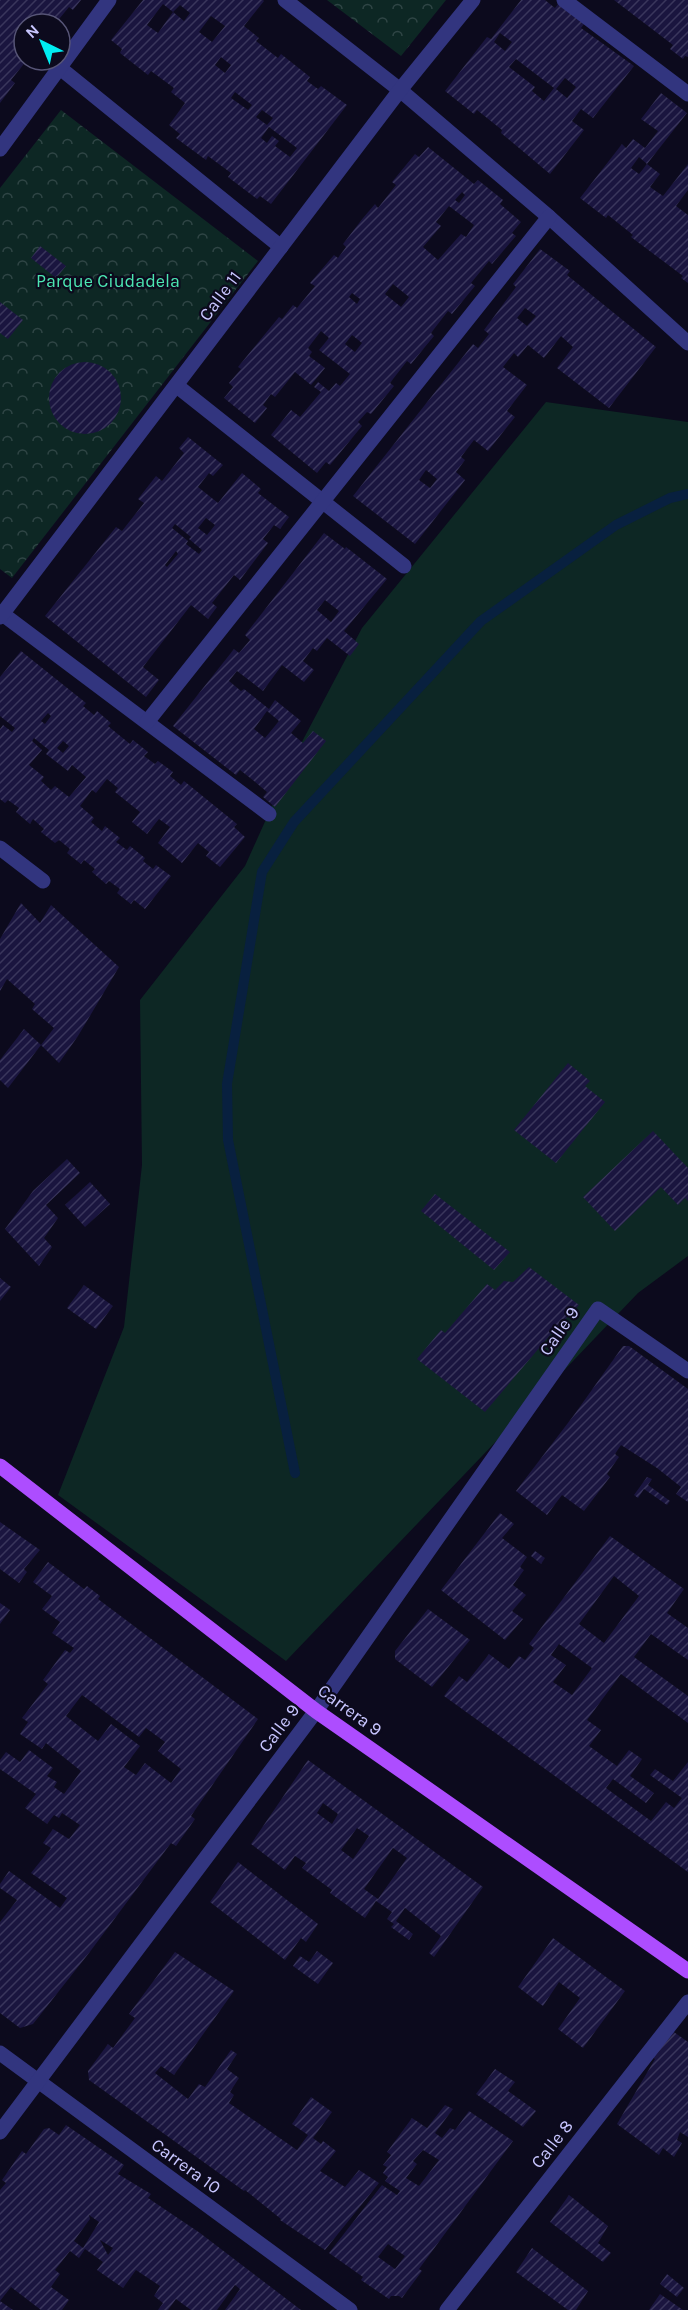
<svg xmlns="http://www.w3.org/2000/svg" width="688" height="2310" font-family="Karla,sans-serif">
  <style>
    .grass { fill: #0d2724 }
    .park { fill: url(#park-crowns) }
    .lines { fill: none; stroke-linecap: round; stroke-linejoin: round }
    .stream { stroke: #08203f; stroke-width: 10 }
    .building { fill: url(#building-hatch); fill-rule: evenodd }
    .minor { stroke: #32357f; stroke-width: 15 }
    .major { stroke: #ad4dff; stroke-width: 15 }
    .labels { text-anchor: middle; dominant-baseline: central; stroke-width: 4.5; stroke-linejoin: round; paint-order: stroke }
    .park-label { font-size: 18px; fill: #4ce6b2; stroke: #0c0a1d }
    .street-label { font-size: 18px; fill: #c8c6ff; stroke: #0c0a1d }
  </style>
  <defs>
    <pattern id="park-crowns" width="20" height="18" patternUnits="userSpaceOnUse" patternTransform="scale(1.5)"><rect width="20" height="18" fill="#0d2724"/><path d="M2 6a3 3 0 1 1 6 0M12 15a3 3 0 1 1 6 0" fill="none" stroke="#2f4545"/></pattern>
    <pattern id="building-hatch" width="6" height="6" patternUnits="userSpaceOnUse" patternTransform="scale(1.5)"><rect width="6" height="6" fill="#1a153f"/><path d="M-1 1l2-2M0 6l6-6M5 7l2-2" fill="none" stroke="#3a365c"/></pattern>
  </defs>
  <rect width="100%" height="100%" fill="#0c0a1d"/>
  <path class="grass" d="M546 402 688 422V1256L638 1293 286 1661 58 1495 124 1327 142 1165 140 1000 245 866 295 755 362 628Z"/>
  <g class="park">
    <path d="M327 0H446L401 56Z"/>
    <path d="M61 110 258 261 12 578 0 569V188Z"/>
  </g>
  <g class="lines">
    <path class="stream" d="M295 1473 228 1140 227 1084 262 872 294 822 481 621 616 525 670 498 688 494"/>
  </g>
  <g class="building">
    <path d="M0 0H81L73 10 69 7 55 24H24V60H27L11 80 15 83 0 103Z"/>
    <path d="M143 0H263L264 1 244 26 259 38 256 41 278 58 281 54 310 77 307 81 318 89 321 86 347 105 271 204 260 196 257 199 228 177 231 173 208 156 206 160 176 138 180 134 169 125 185 103 171 92 174 88 151 71 148 75 120 53 122 49 111 40ZM163 4 173 12 180 5 190 13 184 21 173 12 158 33 147 25ZM211 16 225 26 212 42 199 32ZM221 57 231 65 225 73 215 65ZM235 92 252 105 248 110 231 98ZM262 110 273 118 267 125 256 117ZM269 127 297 148 290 157 275 146 279 141 272 136 267 143 261 138Z"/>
    <path d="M521 0H545L555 8 558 4 584 24 581 28 634 66 593 118 581 109 572 121 584 130 550 174 501 133 502 130 477 110 474 114 445 91 487 37 491 39ZM500 33 512 42 505 51 494 42ZM516 59 554 88 544 101 532 91 535 87 509 67ZM565 78 576 87 567 98 556 89Z"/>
    <path d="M614 0H688V57L685 56 683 59 670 49 673 45Z"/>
    <path d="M661 93 687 113 647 164 639 157 631 168 639 174 647 164 660 174 650 187 663 196 688 164V190L676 206 688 215V283L681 278 683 276 631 237 633 235 608 215 606 218 580 198 622 144 626 148 633 139 645 148 658 131 641 119Z"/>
    <path d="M428 147 474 184 478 180 503 200 500 204 521 222 512 233 516 236 492 264 489 261 471 283 475 286 452 314 448 311 431 333 434 336 411 364 407 361 390 383 394 386 371 414 367 412 358 422 362 426 330 465 326 462 317 473 271 435 291 410 300 417 321 392 314 387 318 382 329 391 336 383 340 386 350 374 319 350 329 338 321 331 308 348 312 352 309 356 325 368 311 385 295 372 275 397 271 394 263 405 267 408 255 423 224 398 233 387 229 383 241 369 238 367 279 317 282 319 293 305 297 308 315 286 310 283 334 255 338 258 346 247 343 244 363 218 375 204 378 208 396 185 392 182 415 154 419 157ZM462 192 465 195 459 203 455 200ZM449 206 474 225 466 237 461 234 438 260 423 247 441 226 436 222ZM393 284 409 297 401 307 385 294ZM352 293 360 299 357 304 349 297ZM352 335 362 343 355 352 345 344Z"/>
    <path d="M40 246 66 266 56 278 31 258Z"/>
    <path d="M540 249 570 271 567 275 656 347 609 408 557 368 573 347 561 336 544 358 528 345 518 357 514 353 503 367 527 385 507 411 515 417 488 451 474 440 461 457 465 460 456 472 465 480 415 544 353 496 473 344 478 348 489 334 484 330 516 287 513 284ZM525 308 536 316 527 326 517 318ZM426 470 437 479 430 488 419 480Z"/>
    <path d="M0 302 23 320 8 339 0 333Z"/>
    <circle cx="85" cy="398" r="36"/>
    <path d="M188 437 223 465 213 476 209 473 198 487 218 503 242 473 261 489 258 493 289 517 280 529 274 525 263 539 268 543 240 580 234 575 212 603 217 607 208 619 191 605 143 667 159 680 146 697 45 616 116 527 122 531 144 503 138 499 156 476 162 481 184 453 179 448ZM206 518 215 525 207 535 198 528ZM175 524 191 537 189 539 202 550 199 554 186 544 188 541 172 528ZM176 551 178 554 167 567 165 565Z"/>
    <path d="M324 533 345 549 346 547 387 579 344 631 359 644 350 656 327 638 317 651 313 648 303 661 314 670 304 682 282 665 263 691 237 671 229 681 241 691 244 689 269 709 275 700 301 721 291 733 303 743 313 731 326 741 275 807 263 797 267 792 254 781 240 770 236 775 173 726 234 649 239 653 250 640 245 635ZM325 600 339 611 331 622 317 610ZM267 711 279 721 265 738 254 729Z"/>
    <path d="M21 651 86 703 83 706 94 715 97 711 111 723 108 726 130 744 133 740 148 752 144 756 155 764 158 761 173 772 170 776 181 785 184 781 237 824 234 827 245 837 220 867 206 856 209 852 198 843 182 863 158 843 170 827 159 819 147 834 132 822 140 812 115 792 118 788 107 779 96 793 92 790 80 806 94 818 91 822 102 831 105 826 120 838 116 842 127 850 130 846 145 858 143 861 153 869 156 865 171 876 145 909 134 900 131 904 117 893 120 889 109 881 106 884 92 872 95 869 84 860 81 864 67 853 70 849 59 840 55 843 41 832 44 829 33 819 30 824 16 812 19 808 8 800 5 803 0 799V729L3 725 12 732 15 728 0 716V677ZM48 713 51 716 45 724 41 721ZM34 738 49 750 46 754 68 771 72 765 86 777 69 797 55 786 51 790 41 781 44 777 29 765 42 750 32 741ZM63 741 69 746 63 753 57 748Z"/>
    <path d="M21 903 40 923 51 905 119 967 78 1036 59 1063 41 1045 54 1028 32 1009 35 1004 7 979 0 991V939Z"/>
    <path d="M24 1029 41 1045 8 1088 0 1080V1060Z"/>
    <path d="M568 1063 590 1081 585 1086 605 1102 556 1163 514 1130Z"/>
    <path d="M653 1131 688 1168V1201L685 1198 678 1205 661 1187 615 1231 583 1197Z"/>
    <path d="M67 1159 80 1173 46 1205 58 1218 44 1238 52 1247 39 1266 5 1229 33 1191Z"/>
    <path d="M90 1182 110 1204 85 1227 65 1205Z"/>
    <path d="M435 1194 510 1252 494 1270 421 1211Z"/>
    <path d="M529 1267 579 1305 551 1334 485 1412 417 1359 441 1330 445 1333 487 1284 495 1290 504 1281 513 1282Z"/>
    <path d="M0 1278 11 1287 0 1301Z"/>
    <path d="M84 1285 113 1306 96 1329 67 1308Z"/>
    <path d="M623 1346H629L688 1389V1502L676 1494 681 1487 657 1468 621 1445 615 1454 619 1457 607 1474 610 1477 584 1511 562 1495 547 1515 516 1491 574 1415Z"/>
    <path d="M647 1477 652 1479 648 1485 670 1501 667 1505 644 1489 638 1498 634 1495Z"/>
    <path d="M500 1513 514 1524 502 1538 527 1557 520 1567 524 1570 513 1585 526 1595 512 1611 523 1619 505 1640 441 1590Z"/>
    <path d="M0 1522 40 1550 24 1569 27 1572 19 1583 0 1569Z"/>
    <path d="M610 1536 684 1589 667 1613 688 1628V1660L651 1634 634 1657 688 1696V1723L621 1674 587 1720 601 1730 589 1746 617 1766 629 1750 642 1759 630 1776 654 1793 646 1803 613 1779 606 1788 651 1821 666 1802 674 1808 682 1798 650 1775 655 1769 673 1781 688 1762V1872L444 1696 459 1676 467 1682 489 1654 509 1669 519 1656 525 1660 534 1648 529 1644ZM614 1576 639 1596 604 1643 579 1624ZM559 1644 592 1668 572 1695 553 1682 566 1665 551 1655Z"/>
    <path d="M535 1551 545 1558 541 1564 531 1556Z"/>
    <path d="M48 1562 84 1589 87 1586 100 1596 98 1599 258 1719 191 1816 195 1819 176 1846 171 1843 89 1953 33 2024 20 2028 0 2013V1922L17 1900 0 1888V1884L9 1871 60 1908 67 1898 31 1873 51 1848 43 1843 53 1829 69 1839 80 1825 62 1813 59 1818 54 1815 47 1824 25 1808 36 1794 0 1769V1760L6 1752 20 1762 29 1750 53 1768 47 1776 57 1782 54 1787 64 1794 81 1771 46 1743 42 1749 20 1734 28 1722 22 1718 48 1684 43 1680 65 1650 70 1653 74 1648 52 1633 60 1622 42 1609 52 1596 33 1582ZM82 1695 139 1737 146 1728 165 1742 158 1751 181 1769 171 1783 145 1763 136 1775 124 1767 140 1746 111 1724 98 1741 66 1716Z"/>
    <path d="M0 1603 10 1610 0 1624Z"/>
    <path d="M428 1609 470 1640 432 1687 395 1659V1651Z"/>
    <path d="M308 1760 483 1887 434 1957 429 1953 441 1936 405 1908 396 1921 413 1934 409 1940 391 1927 394 1924 387 1919 392 1912 376 1901 365 1918 330 1893 332 1890 302 1868 306 1863 295 1856 285 1870 251 1844ZM323 1803 338 1814 332 1824 317 1813ZM357 1828 369 1836 353 1859 341 1850ZM393 1848 407 1858 378 1899 364 1889Z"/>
    <path d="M238 1862 318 1924 306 1942 301 1938 285 1960 210 1902Z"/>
    <path d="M553 1938 625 1991 583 2048 558 2029 580 1998 559 1982 543 2006 518 1987Z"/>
    <path d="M317 1951 333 1963 318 1984 293 1966 300 1956 309 1962Z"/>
    <path d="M175 1952 234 1991 174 2075 161 2066 155 2073 188 2099 199 2084 205 2087 231 2050 237 2054 227 2069 239 2078 230 2092 234 2095 229 2103 297 2150 308 2135 292 2124 311 2097 332 2112 313 2138 321 2144 323 2141 336 2151 320 2171 345 2187 359 2170 379 2183 325 2250 280 2220 281 2219 245 2190 244 2191 89 2080 88 2071 108 2044 113 2048 135 2018 129 2014Z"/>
    <path d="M671 2030 688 2042V2137L680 2132 677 2140 682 2143 674 2157 663 2148 659 2155 617 2124 655 2059 651 2056Z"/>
    <path d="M495 2069 515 2082 508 2091 536 2111 523 2127 476 2094Z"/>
    <path d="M445 2105 453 2109 435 2133 442 2138 450 2128 455 2130 469 2111 513 2141 419 2269 422 2271 402 2298 399 2296H391L389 2299 361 2280 363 2277 329 2253 382 2185 397 2195 400 2191 385 2181 388 2177 383 2173 387 2167 383 2165 391 2155 387 2152 412 2118 427 2128ZM423 2150 439 2160 419 2186 406 2178 417 2164 413 2161ZM388 2244 405 2256 395 2269 378 2257Z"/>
    <path d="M66 2125 124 2165 118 2174 151 2194 148 2198 200 2233 301 2310H225L240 2289 235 2285 217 2310H191L176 2299 168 2310H158L163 2303 154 2296 160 2286 136 2270 123 2288 97 2270 103 2262 85 2249 79 2258 70 2251 55 2270 60 2274 51 2287 69 2300 62 2310H41L11 2287 0 2301 13 2310H0V2190L6 2183 2 2180 22 2151 26 2154 44 2129 49 2128 59 2135ZM89 2215 99 2222 83 2248 74 2241 90 2219ZM100 2240 113 2248 108 2255Z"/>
    <path d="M569 2195 608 2226 598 2243 611 2253 603 2262 550 2222Z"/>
    <path d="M532 2248 588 2291 576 2310H568L516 2272Z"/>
    <path d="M667 2274 684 2288 677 2297 660 2284Z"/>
    <path d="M660 2294 683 2310H649Z"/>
  </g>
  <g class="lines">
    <g class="minor">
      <path d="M285 0 400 90 549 217 688 343"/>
      <path d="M564 0 688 94"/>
      <path d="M60 68 281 247"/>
      <path d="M0 149 109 0"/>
      <path d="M177 386 404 566"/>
      <path d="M0 612 269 814"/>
      <path d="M0 617 400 90 473 0"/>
      <path d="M147 722 549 217"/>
      <path d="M0 848 43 881"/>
      <path d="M0 2053 350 2310"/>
      <path d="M0 2132 316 1711 598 1309 688 1371"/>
      <path d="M447 2310 688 2002"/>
    </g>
    <path class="major" d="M0 1466 316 1711 688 1971"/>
  </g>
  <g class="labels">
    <g class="park-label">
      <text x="108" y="281">Parque Ciudadela</text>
    </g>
    <g class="street-label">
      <text transform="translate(220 296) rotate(-53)">Calle 11</text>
      <text transform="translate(559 1331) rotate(-55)">Calle 9</text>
      <text transform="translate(350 1710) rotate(36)">Carrera 9</text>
      <text transform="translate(279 1728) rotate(-53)">Calle 9</text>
      <text transform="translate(552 2144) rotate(-52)">Calle 8</text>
      <text transform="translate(186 2166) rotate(36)">Carrera 10</text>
    </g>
  </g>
  <g transform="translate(42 42) rotate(317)"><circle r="28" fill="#0c0a1d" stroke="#575577" stroke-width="1.5"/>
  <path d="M0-4.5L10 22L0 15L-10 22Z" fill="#00edf1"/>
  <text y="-9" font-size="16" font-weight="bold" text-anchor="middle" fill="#c8c6ff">N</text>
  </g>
</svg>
